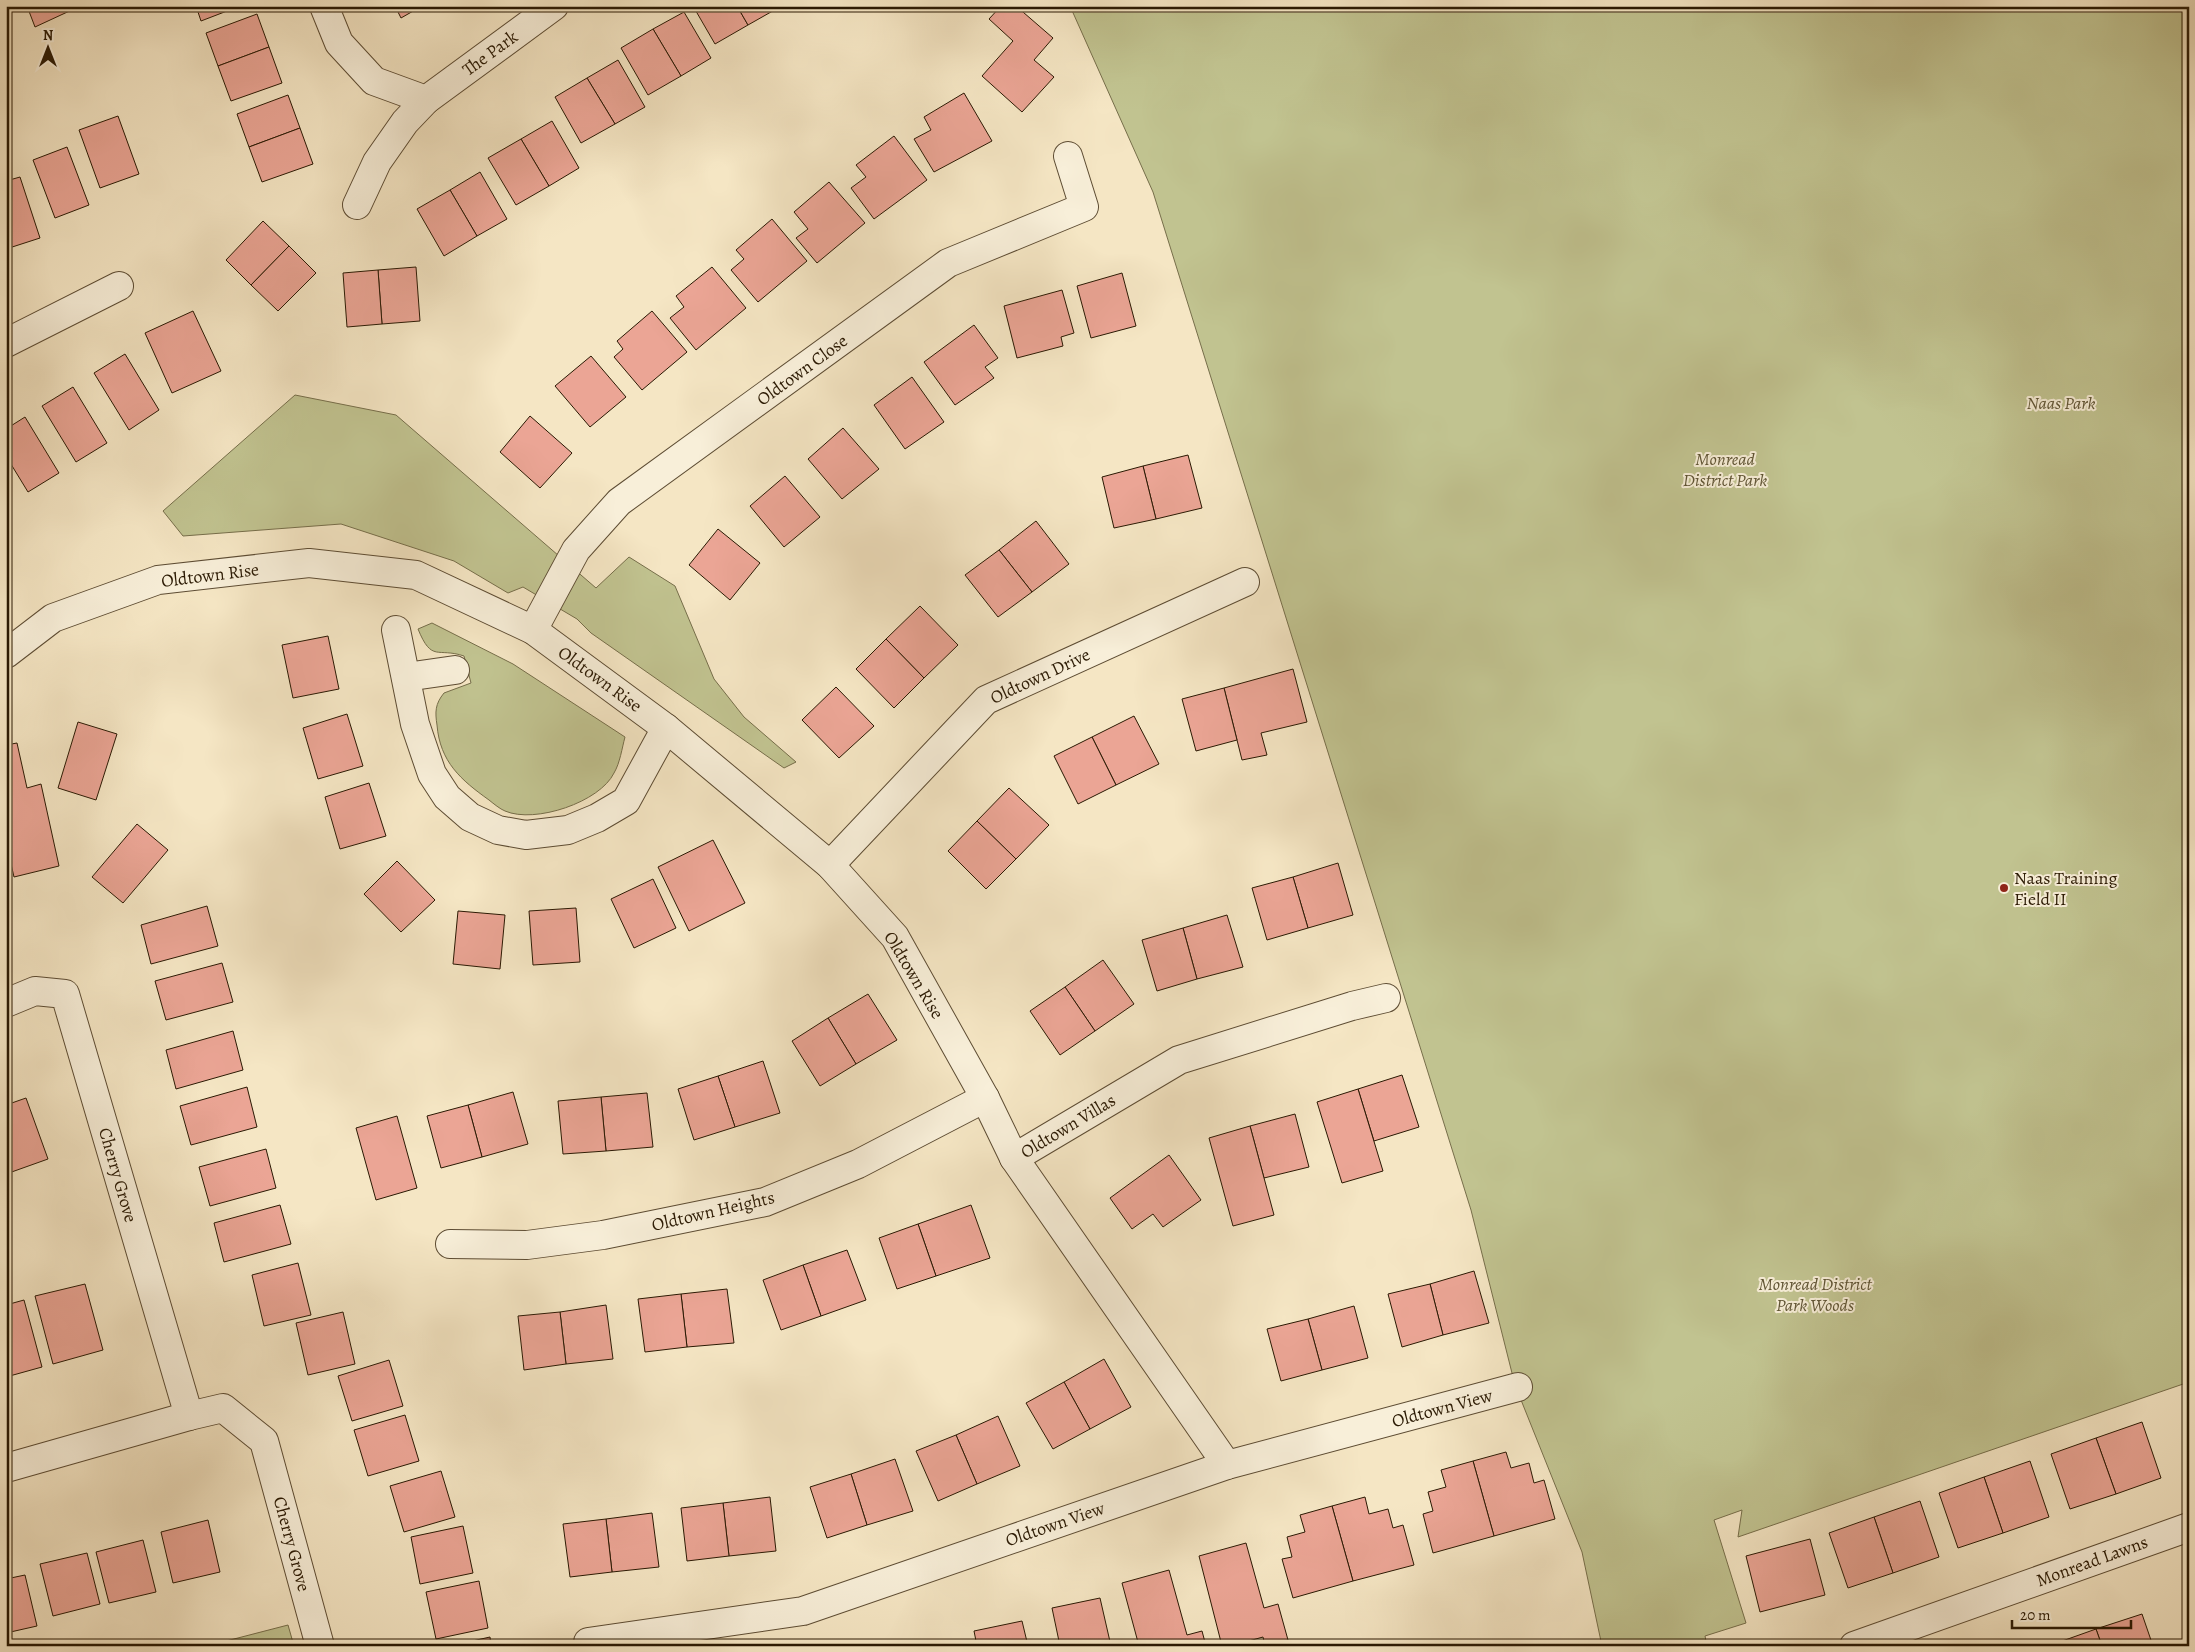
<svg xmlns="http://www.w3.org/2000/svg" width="2195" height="1652" font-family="Alegreya,serif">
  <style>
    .green { fill: #c1c390; stroke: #766e4a }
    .building { fill: #eba595; stroke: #2a1903 }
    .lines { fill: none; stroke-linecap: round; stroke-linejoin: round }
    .minor-casing { stroke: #5d4c33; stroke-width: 30 }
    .minor { stroke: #f8efd9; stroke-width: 28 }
    .poi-dot { fill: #8f2418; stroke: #f8efd9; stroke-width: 2 }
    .labels { text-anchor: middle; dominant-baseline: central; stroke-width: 4; stroke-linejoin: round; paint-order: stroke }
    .street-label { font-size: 18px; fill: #2a1903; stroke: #f8efd9 }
    .park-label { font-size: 18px; font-style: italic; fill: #5f5434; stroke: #f8efd9 }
    .poi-label { font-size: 18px; fill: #2a1903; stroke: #f8efd9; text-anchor: start }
  </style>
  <rect width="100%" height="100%" fill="#f5e6c4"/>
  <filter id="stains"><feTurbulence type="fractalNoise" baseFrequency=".004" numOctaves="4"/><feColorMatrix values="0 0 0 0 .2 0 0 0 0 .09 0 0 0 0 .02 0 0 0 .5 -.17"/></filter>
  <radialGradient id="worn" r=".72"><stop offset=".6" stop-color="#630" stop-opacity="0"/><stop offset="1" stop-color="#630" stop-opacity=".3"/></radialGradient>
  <g class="green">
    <path d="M1070 6H2189V1382L1738 1537 1742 1510 1714 1520 1746 1623 1705 1636 1707 1646H1602L1582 1552 1515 1385 1471 1210 1153 192Z"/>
    <path d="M295 395 396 415 596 588 629 557 675 586 714 679 744 717 796 762 784 768 591 633 577 619 523 587 508 593 454 561 341 524 183 536 163 511Z"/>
    <path d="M432 623 513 664 625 737C622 748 620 763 614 773 600 802 535 824 505 811 500 809 494 804 489 800 461 780 440 762 437 725 435 712 435 704 444 693L471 683 464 656C437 647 432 663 418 629Z"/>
    <path d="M288 1625 294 1646H207Z"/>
  </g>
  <g class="building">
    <path d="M27 6H75L76 8 35 27Z"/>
    <path d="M196 6H240L201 21Z"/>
    <path d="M395 6H422L401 18Z"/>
    <path d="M693 6H737L748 25 715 44Z"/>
    <path d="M737 6H778V8L748 25Z"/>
    <path d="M1001 6H1016L1053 38 1034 60 1054 77 1022 112 982 76 1013 41 989 19Z"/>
    <path d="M684 12 711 58 681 76 653 29Z"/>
    <path d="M257 14 269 47 218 66 206 33Z"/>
    <path d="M653 29 681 76 648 95 621 48Z"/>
    <path d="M269 47 282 83 231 101 218 66Z"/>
    <path d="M618 60 645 107 615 124 587 78Z"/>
    <path d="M587 78 615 124 581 143 555 97Z"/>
    <path d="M964 93 992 141 934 172 914 139 931 130 924 117Z"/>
    <path d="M288 95 300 128 249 147 237 114Z"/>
    <path d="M118 116 139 174 100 188 79 130Z"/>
    <path d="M552 121 579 168 549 186 521 139Z"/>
    <path d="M300 128 313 164 262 182 249 147Z"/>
    <path d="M894 136 927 180 874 219 851 188 866 177 856 165Z"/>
    <path d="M521 139 549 186 516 205 488 158Z"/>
    <path d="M67 147 89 205 55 218 33 160Z"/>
    <path d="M480 172 507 219 477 236 450 190Z"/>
    <path d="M20 177 40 238 6 249V181Z"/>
    <path d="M829 182 865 223 817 263 796 238 808 229 794 212Z"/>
    <path d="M450 190 477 236 444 256 417 209Z"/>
    <path d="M772 219 807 261 758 302 731 270 744 259 736 250Z"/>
    <path d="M263 221 289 246 251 285 226 260Z"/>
    <path d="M289 246 316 273 278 311 251 285Z"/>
    <path d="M416 267 420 321 382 324 378 270Z"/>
    <path d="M712 267 746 308 696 350 670 318 684 307 676 296Z"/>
    <path d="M378 270 382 324 347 327 343 273Z"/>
    <path d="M1122 273 1136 326 1091 338 1077 286Z"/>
    <path d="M1062 290 1074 333 1061 337 1063 346 1017 358 1004 306Z"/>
    <path d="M193 311 221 371 172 393 145 333Z"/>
    <path d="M652 311 687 352 642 390 614 357 623 349 617 341Z"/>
    <path d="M974 325 998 358 985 367 994 378 955 405 924 362Z"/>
    <path d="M125 354 159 410 129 430 94 373Z"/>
    <path d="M591 356 626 397 590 427 555 386Z"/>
    <path d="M912 377 944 422 905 449 874 405Z"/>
    <path d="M73 387 107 443 76 462 42 406Z"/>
    <path d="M530 416 572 453 540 488 500 452Z"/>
    <path d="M25 417 59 473 28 492 6 456V429Z"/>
    <path d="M843 428 879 469 842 499 808 459Z"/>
    <path d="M1188 455 1202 508 1156 519 1143 466Z"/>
    <path d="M1143 466 1156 519 1114 528 1102 477Z"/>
    <path d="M785 476 820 517 784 547 750 506Z"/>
    <path d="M1036 521 1069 564 1032 592 999 550Z"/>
    <path d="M718 529 760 563 730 600 689 565Z"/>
    <path d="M999 550 1032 592 998 617 965 575Z"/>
    <path d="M920 606 958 645 924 678 886 639Z"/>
    <path d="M328 636 339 689 293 698 282 645Z"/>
    <path d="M886 639 924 678 894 708 856 669Z"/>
    <path d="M1293 669 1307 722 1261 733 1267 755 1242 760 1224 688Z"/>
    <path d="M836 687 874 726 839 758 802 720Z"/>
    <path d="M1224 688 1237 740 1196 751 1182 699Z"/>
    <path d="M347 714 363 766 318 779 303 728Z"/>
    <path d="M1134 716 1159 764 1116 785 1092 737Z"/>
    <path d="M78 722 117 734 96 800 58 788Z"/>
    <path d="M1092 737 1116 785 1078 804 1054 756Z"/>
    <path d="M17 743 27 788 41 784 59 866 14 877 6 842V745Z"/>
    <path d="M369 783 386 836 340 849 325 797Z"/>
    <path d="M1009 788 1049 825 1016 859 977 821Z"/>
    <path d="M977 821 1016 859 986 889 948 851Z"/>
    <path d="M137 824 168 850 123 903 92 877Z"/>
    <path d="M713 840 745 903 689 931 658 867Z"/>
    <path d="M397 861 435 900 401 932 364 894Z"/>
    <path d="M1338 863 1353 915 1308 928 1293 877Z"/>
    <path d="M1293 877 1308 928 1267 940 1252 888Z"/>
    <path d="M653 879 676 928 634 948 611 899Z"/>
    <path d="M207 906 218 946 151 964 141 925Z"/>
    <path d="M576 908 580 962 533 965 529 911Z"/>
    <path d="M458 911 505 915 500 969 453 964Z"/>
    <path d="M1227 915 1243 967 1197 979 1183 928Z"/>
    <path d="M1183 928 1197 979 1157 991 1142 940Z"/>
    <path d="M1103 960 1134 1004 1095 1031 1065 987Z"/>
    <path d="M222 963 233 1002 166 1020 155 981Z"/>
    <path d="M1065 987 1095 1031 1060 1055 1030 1011Z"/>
    <path d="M868 994 897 1040 856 1064 828 1018Z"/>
    <path d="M828 1018 856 1064 820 1086 792 1041Z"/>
    <path d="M233 1031 243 1070 176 1089 166 1050Z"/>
    <path d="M763 1061 780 1113 735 1127 718 1076Z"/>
    <path d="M1402 1075 1419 1127 1374 1141 1358 1089Z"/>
    <path d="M718 1076 735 1127 694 1140 678 1089Z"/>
    <path d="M247 1087 257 1127 191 1145 180 1106Z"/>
    <path d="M1358 1089 1383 1171 1342 1183 1317 1102Z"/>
    <path d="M513 1092 528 1144 482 1157 468 1105Z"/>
    <path d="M647 1093 653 1147 606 1151 601 1097Z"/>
    <path d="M601 1097 606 1151 563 1154 558 1101Z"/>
    <path d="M26 1098 48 1159 6 1174V1105Z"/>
    <path d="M468 1105 482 1157 441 1168 427 1116Z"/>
    <path d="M1295 1114 1309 1167 1264 1178 1250 1126Z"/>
    <path d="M397 1116 417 1188 376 1200 356 1128Z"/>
    <path d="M1250 1126 1274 1215 1233 1226 1209 1138Z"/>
    <path d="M266 1149 276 1188 210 1206 199 1167Z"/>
    <path d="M1169 1155 1201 1200 1163 1227 1153 1214 1132 1229 1110 1198Z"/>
    <path d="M280 1205 291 1244 224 1262 214 1223Z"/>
    <path d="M971 1205 990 1258 936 1276 918 1224Z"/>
    <path d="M918 1224 936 1276 897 1289 879 1238Z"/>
    <path d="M847 1250 866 1300 821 1316 803 1265Z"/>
    <path d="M298 1263 311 1315 264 1326 252 1275Z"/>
    <path d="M803 1265 821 1316 781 1330 763 1280Z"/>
    <path d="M1474 1271 1489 1323 1443 1335 1430 1284Z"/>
    <path d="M85 1284 103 1350 53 1364 35 1296Z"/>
    <path d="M1430 1284 1443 1335 1402 1347 1388 1294Z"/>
    <path d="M727 1289 734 1343 687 1347 681 1294Z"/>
    <path d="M681 1294 687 1347 645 1352 638 1299Z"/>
    <path d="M24 1300 42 1367 6 1377V1305Z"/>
    <path d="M606 1305 613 1359 566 1364 560 1312Z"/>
    <path d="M1354 1306 1368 1358 1322 1370 1308 1319Z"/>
    <path d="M343 1312 355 1364 308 1375 296 1323Z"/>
    <path d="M560 1312 566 1364 524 1370 518 1316Z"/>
    <path d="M1308 1319 1322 1370 1281 1381 1267 1329Z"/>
    <path d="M1104 1359 1131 1407 1090 1429 1064 1382Z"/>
    <path d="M389 1360 403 1406 352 1421 338 1376Z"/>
    <path d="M1064 1382 1090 1429 1053 1449 1026 1403Z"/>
    <path d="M405 1415 419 1461 368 1476 354 1430Z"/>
    <path d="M998 1416 1020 1466 977 1484 956 1435Z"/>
    <path d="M2142 1422 2161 1478 2116 1494 2096 1438Z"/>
    <path d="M956 1435 977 1484 938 1501 916 1451Z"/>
    <path d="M2096 1438 2116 1494 2070 1509 2051 1454Z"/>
    <path d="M1506 1452 1511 1468 1529 1463 1534 1483 1544 1480 1555 1519 1494 1536 1473 1461Z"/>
    <path d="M895 1459 913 1511 867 1525 851 1474Z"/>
    <path d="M1473 1461 1494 1536 1433 1553 1423 1514 1433 1511 1428 1492 1446 1487 1441 1470Z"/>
    <path d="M2030 1461 2049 1517 2003 1533 1984 1477Z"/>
    <path d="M441 1471 455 1517 404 1532 390 1486Z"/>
    <path d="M851 1474 867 1525 827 1538 810 1487Z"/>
    <path d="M1984 1477 2003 1533 1958 1548 1939 1493Z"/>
    <path d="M770 1497 776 1551 729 1556 723 1503Z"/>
    <path d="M1365 1497 1369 1514 1388 1509 1393 1528 1403 1525 1414 1565 1353 1581 1332 1506Z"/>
    <path d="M1920 1501 1939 1557 1893 1573 1874 1517Z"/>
    <path d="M723 1503 729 1556 687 1561 681 1508Z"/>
    <path d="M1332 1506 1353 1581 1293 1598 1282 1559 1292 1557 1287 1537 1305 1532 1300 1515Z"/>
    <path d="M652 1513 659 1567 612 1572 606 1519Z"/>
    <path d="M1874 1517 1893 1573 1848 1588 1829 1533Z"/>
    <path d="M606 1519 612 1572 570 1577 563 1524Z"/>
    <path d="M208 1520 220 1572 173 1583 161 1532Z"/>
    <path d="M463 1526 473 1573 420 1584 411 1537Z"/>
    <path d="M1810 1539 1825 1595 1760 1612 1746 1556Z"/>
    <path d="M143 1540 156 1592 109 1603 96 1552Z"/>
    <path d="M1246 1543 1264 1608 1278 1604 1288 1640 1265 1646 1263 1637 1231 1646H1222L1199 1556Z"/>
    <path d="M87 1553 100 1604 53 1616 40 1564Z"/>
    <path d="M1169 1570 1187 1635 1202 1631 1206 1646H1139L1122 1583Z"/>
    <path d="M25 1575 37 1626 6 1633V1579Z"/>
    <path d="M479 1581 488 1628 436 1639 426 1592Z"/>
    <path d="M1100 1598 1111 1646H1060L1052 1608Z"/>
    <path d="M2142 1614 2153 1646H2102L2096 1629Z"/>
    <path d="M1022 1621 1028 1646H977L974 1631Z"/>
    <path d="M2096 1629 2102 1646H2051V1645Z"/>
    <path d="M490 1637 491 1646H450Z"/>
  </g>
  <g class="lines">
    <g class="minor-casing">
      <g id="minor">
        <path d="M324 6 339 43 374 81 426 100 554 6"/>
        <path d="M357 205 377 162 405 122 426 100"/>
        <path d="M6 343 119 286"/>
        <path d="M396 630 415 724 432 774 447 797 470 817 498 830 526 835 568 830 597 818 626 801 666 728"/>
        <path d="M533 630 576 550 619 502 948 263 1084 207 1068 156"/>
        <path d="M6 654 53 618 158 580 309 563 416 575 533 630 666 728 830 865 895 937 985 1098 1014 1158 1227 1465"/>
        <path d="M406 677 455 670"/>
        <path d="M830 865 986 700 1245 582"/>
        <path d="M6 1003 35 991 65 994 189 1416 6 1468"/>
        <path d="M1014 1158 1179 1060 1352 1006 1386 998"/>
        <path d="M450 1244 527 1245 603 1235 765 1202 858 1164 985 1098"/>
        <path d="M189 1416 223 1408 264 1441 320 1646"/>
        <path d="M588 1642 803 1611 1227 1465 1518 1387"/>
        <path d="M1854 1646 2189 1527"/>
      </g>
    </g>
    <use href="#minor" class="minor"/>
  </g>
  <circle class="poi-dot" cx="2004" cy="888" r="5"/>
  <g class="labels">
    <g class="street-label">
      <text transform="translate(490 53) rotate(-36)">The Park</text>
      <text transform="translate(802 370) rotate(-36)">Oldtown Close</text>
      <text transform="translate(210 575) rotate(-7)">Oldtown Rise</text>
      <text transform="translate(1040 676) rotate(-25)">Oldtown Drive</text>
      <text transform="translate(600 679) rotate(36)">Oldtown Rise</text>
      <text transform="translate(914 975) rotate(59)">Oldtown Rise</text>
      <text transform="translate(1068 1126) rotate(-31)">Oldtown Villas</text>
      <text transform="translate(118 1175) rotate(74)">Cherry Grove</text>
      <text transform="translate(713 1211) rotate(-13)">Oldtown Heights</text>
      <text transform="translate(1442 1408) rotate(-15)">Oldtown View</text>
      <text transform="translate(1055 1524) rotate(-19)">Oldtown View</text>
      <text transform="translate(292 1544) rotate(75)">Cherry Grove</text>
      <text transform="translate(2092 1561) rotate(-20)">Monread Lawns</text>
    </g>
    <g class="park-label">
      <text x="2061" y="403">Naas Park</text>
      <text x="1725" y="459">Monread<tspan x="1725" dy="21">District Park</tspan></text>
      <text x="1815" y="1284">Monread District<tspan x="1815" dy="21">Park Woods</tspan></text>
    </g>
    <g class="poi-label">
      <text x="2014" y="878">Naas Training<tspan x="2014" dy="21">Field II</tspan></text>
    </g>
  </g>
  <rect width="2195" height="1652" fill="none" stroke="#f5e6c4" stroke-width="25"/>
  <rect x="8" y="8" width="2180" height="1637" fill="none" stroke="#2a1903" stroke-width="2.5"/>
  <rect x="12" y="12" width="2170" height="1627" fill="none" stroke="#2a1903"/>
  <g transform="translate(48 48)" stroke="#f8efd9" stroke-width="4" paint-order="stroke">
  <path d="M0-4L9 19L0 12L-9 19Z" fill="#2a1903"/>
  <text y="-8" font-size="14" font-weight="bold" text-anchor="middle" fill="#2a1903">N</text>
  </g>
  <path d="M2012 1620v8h119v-8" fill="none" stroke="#2a1903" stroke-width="2.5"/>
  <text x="2020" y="1620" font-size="15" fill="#2a1903" stroke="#f8efd9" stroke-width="4" paint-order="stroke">20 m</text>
  <rect width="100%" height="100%" filter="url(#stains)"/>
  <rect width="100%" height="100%" fill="url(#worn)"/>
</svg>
